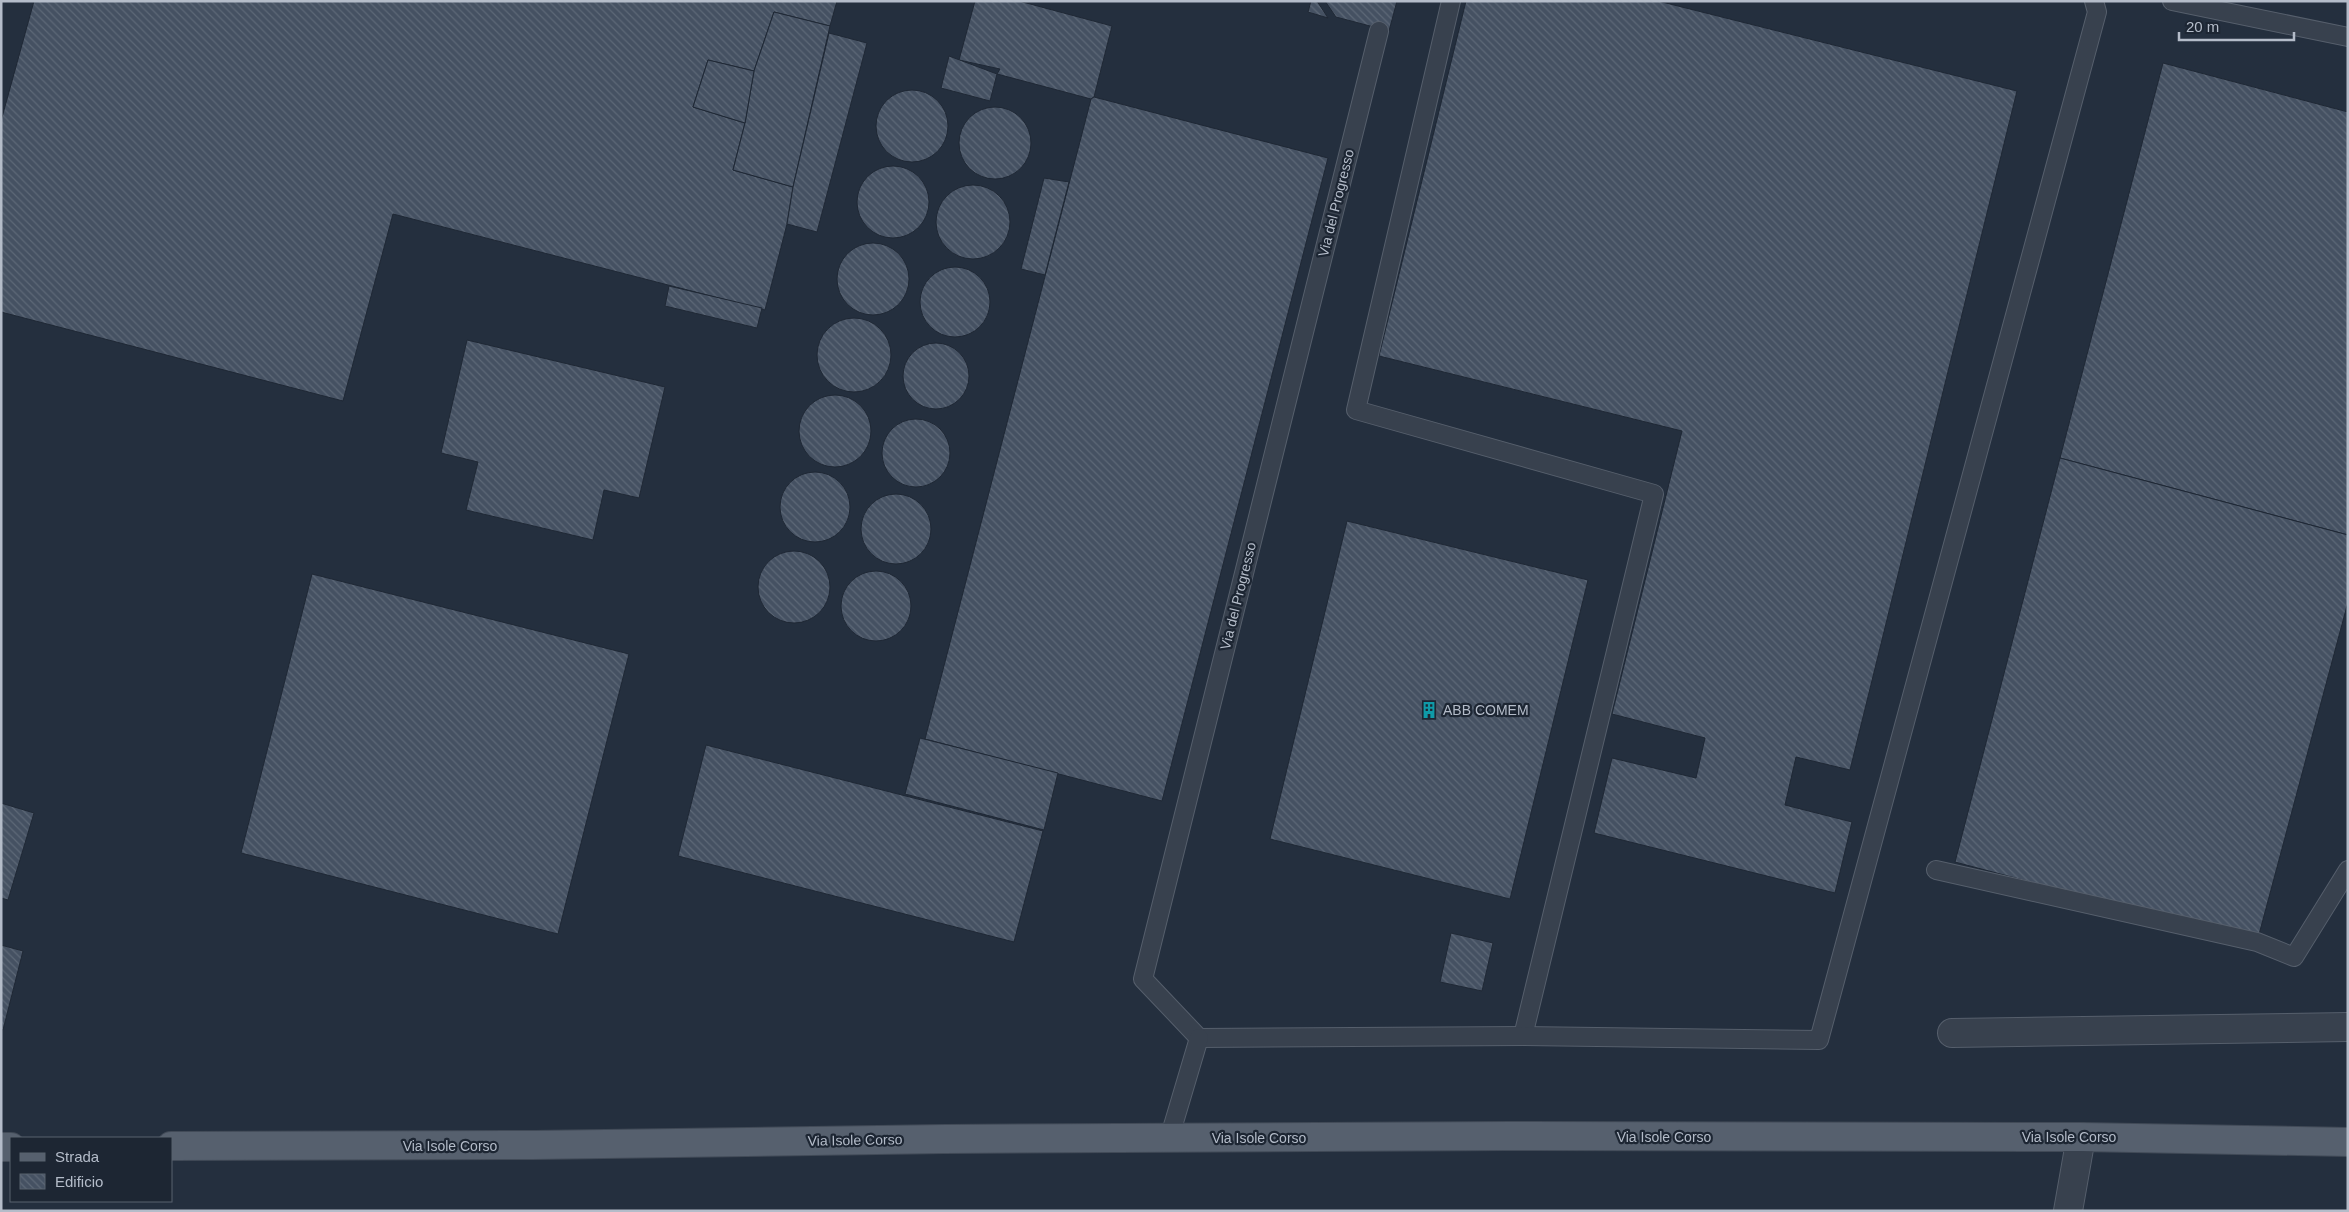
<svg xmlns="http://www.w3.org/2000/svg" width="2349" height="1212" font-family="Helvetica,sans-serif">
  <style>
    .building { fill: url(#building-back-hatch); stroke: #1f2835 }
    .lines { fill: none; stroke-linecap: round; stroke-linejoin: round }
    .service-casing { stroke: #565f6c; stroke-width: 20 }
    .minor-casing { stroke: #565f6c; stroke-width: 30 }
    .primary-casing { stroke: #414a57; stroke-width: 30 }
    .service { stroke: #38414e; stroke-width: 18 }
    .minor { stroke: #38414e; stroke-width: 28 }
    .primary { stroke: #56606e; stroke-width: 28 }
    .labels { text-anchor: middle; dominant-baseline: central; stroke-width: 4.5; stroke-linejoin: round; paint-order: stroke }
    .street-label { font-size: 14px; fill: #b4bcc9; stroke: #1d2633 }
    .poi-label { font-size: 14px; fill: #b4bcc9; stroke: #1d2633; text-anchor: start }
  </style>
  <defs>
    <pattern id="building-back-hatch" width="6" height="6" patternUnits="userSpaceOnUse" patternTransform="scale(1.25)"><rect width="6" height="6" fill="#455162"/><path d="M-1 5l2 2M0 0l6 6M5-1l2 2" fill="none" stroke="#5d6877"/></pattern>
  </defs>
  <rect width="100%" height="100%" fill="#242f3e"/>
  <g class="building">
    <path d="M34 1H837L830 26 774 12 754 71 708 60 693 107 745 123 733 170 793 187 787 224 765 310 393 214 343 401 1 312V121Z"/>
    <path d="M975 1H1019L1112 26 1094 97 1091 99 997 74 1000 69 959 60Z"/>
    <path d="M1311 1H1317L1328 18 1308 12Z"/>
    <path d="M1325 1H1397L1389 31 1336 17Z"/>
    <path d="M1466 1H1658L2017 91 1850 770 1796 757 1785 805 1852 822 1835 893 1594 833 1612 758 1696 778 1705 738 1612 714 1682 431 1379 356Z"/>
    <path d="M774 12 830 26 793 187 733 170 745 123 754 71Z"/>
    <path d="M829 33 867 43 817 232 787 224 793 187Z"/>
    <path d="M949 56 997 74 990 101 941 88Z"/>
    <path d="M708 60 754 71 745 123 693 107Z"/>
    <path d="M2163 63 2348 112V535L2060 458Z"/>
    <circle cx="912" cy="126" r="36"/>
    <path d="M1094 97 1328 158 1162 801 925 739 1091 99Z"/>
    <circle cx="995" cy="143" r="36"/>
    <circle cx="893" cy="202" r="36"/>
    <path d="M1044 178 1069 182 1045 275 1021 269Z"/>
    <circle cx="973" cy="222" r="37"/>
    <circle cx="873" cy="279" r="36"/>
    <circle cx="955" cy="302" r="35"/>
    <path d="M669 286 762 308 757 328 665 306Z"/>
    <circle cx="854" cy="355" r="37"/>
    <path d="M467 340 665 387 639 498 604 490 593 540 466 510 478 462 441 453Z"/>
    <circle cx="936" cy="376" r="33"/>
    <circle cx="835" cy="431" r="36"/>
    <circle cx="916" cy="453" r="34"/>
    <path d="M2060 458 2348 535V602L2257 942 1955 862Z"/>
    <circle cx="815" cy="507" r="35"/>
    <circle cx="896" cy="529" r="35"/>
    <path d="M1347 521 1588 580 1510 899 1270 839Z"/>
    <circle cx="794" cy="587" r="36"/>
    <circle cx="876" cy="606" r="35"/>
    <path d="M312 574 629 654 558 934 241 853Z"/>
    <path d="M920 738 1058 773 1044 830 905 794Z"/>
    <path d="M706 745 1043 831 1014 942 678 856Z"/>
    <path d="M1 803 34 813 8 900 1 898Z"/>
    <path d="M1451 933 1493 943 1482 991 1440 982Z"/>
    <path d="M1 945 23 951 3 1030 1 1029Z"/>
  </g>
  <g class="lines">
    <g class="service-casing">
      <g id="service">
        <path d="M1451 1 1356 410 1654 494 1523 1036"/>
        <path d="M2172 1 2348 37"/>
        <path d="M1936 870 2257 942 2294 957 2348 870"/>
        <path d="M1199 1038 1523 1036 1819 1040 2097 12 2094 1"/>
        <path d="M1199 1038 1143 979 1379 31"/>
        <path d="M1169 1139 1199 1038"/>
      </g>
    </g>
    <g class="minor-casing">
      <g id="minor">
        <path d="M1952 1033 2348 1027"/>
        <path d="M2068 1211 2081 1137"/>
      </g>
    </g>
    <g class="primary-casing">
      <g id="primary">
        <path d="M171 1146 534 1145 944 1139 1506 1136 2081 1137 2348 1142"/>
        <path d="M1 1147H11"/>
      </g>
    </g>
    <use href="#service" class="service"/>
    <use href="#minor" class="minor"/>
    <use href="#primary" class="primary"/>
  </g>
  <defs>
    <g id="building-bare" transform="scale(1.35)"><path d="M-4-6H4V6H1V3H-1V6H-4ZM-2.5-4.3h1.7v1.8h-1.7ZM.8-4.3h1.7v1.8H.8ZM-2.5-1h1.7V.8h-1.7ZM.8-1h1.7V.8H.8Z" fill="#0f9aa8" stroke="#1d2633" stroke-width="2.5" paint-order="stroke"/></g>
  </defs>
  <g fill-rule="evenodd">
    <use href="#building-bare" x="1429" y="710"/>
  </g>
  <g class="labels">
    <g class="street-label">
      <text transform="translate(1336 203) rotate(-76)">Via del Progresso</text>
      <text transform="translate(1238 596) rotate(-76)">Via del Progresso</text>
      <text x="1664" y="1137">Via Isole Corso</text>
      <text x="2069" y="1137">Via Isole Corso</text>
      <text x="1259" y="1138">Via Isole Corso</text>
      <text transform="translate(855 1140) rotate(-1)">Via Isole Corso</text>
      <text x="450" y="1146">Via Isole Corso</text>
    </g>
    <g class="poi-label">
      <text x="1443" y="710">ABB COMEM</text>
    </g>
  </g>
  <rect width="2349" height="1212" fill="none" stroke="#b4bcc9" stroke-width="5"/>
  <rect x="10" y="1137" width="162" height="65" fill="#1d2633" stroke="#59626f"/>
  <rect x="20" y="1153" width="25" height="8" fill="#56606e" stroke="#59626f"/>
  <text x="55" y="1162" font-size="15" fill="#b4bcc9">Strada</text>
  <rect x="20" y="1174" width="25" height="15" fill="url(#building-back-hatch)" stroke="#59626f"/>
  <text x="55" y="1187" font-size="15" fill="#b4bcc9">Edificio</text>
  <path d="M2179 32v8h115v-8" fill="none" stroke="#b4bcc9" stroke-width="2.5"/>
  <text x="2186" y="32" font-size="15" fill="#b4bcc9" stroke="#1d2633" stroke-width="4" paint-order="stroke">20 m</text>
</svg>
